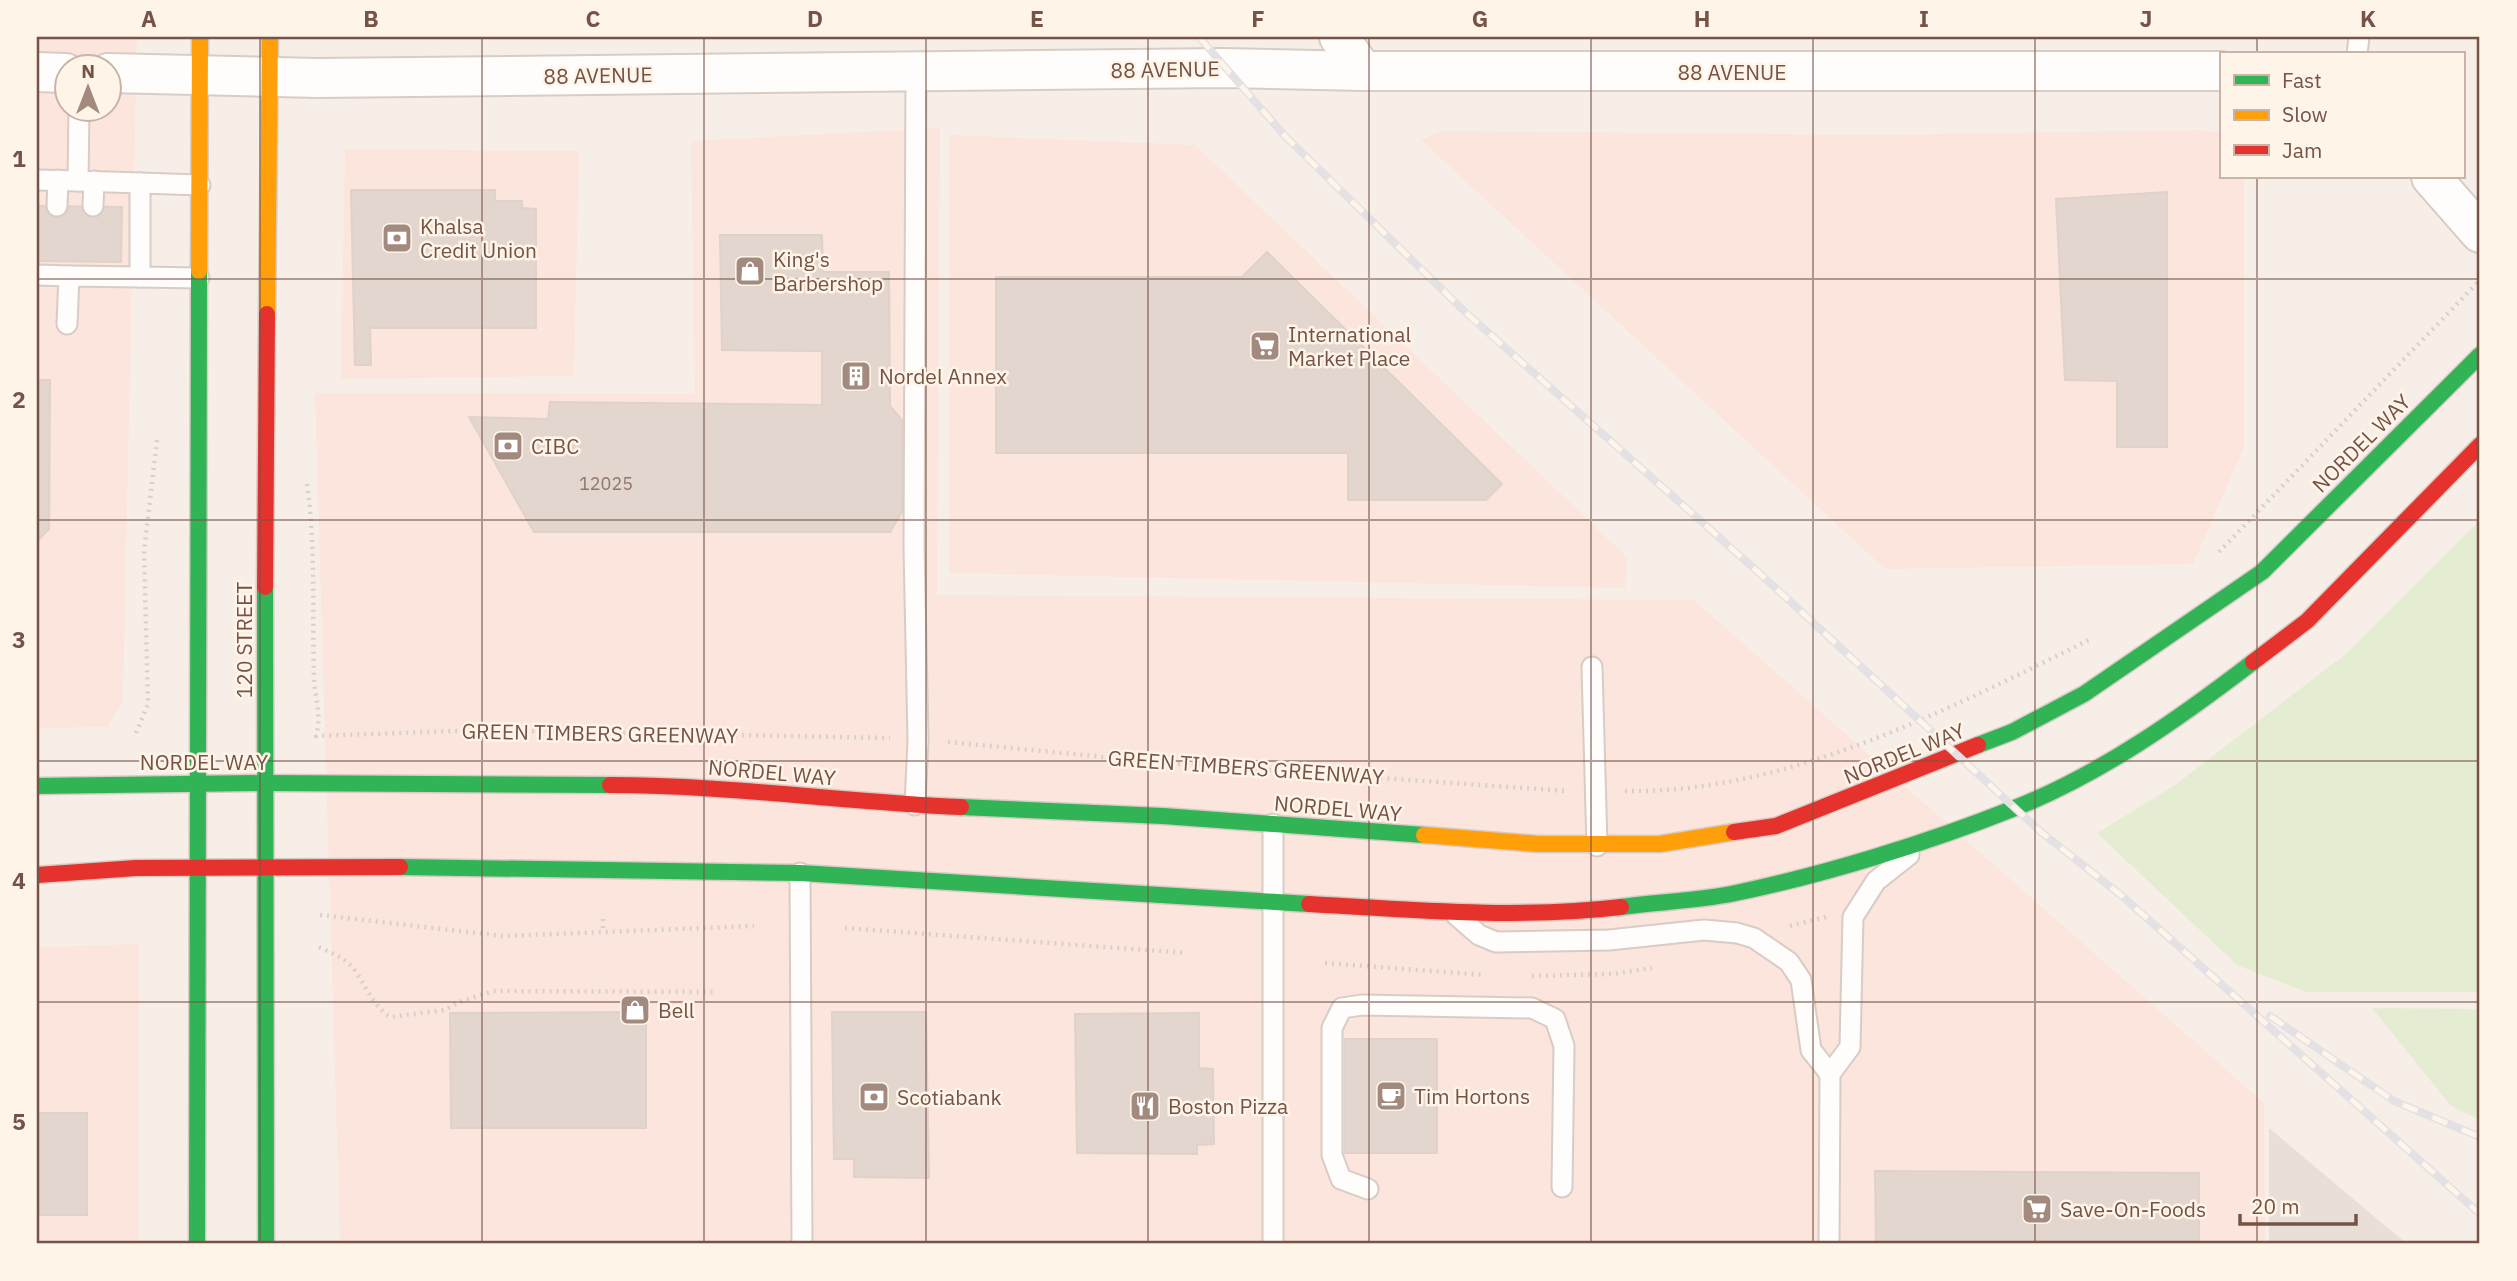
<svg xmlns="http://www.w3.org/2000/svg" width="2517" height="1281" font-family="'IBM Plex Sans',sans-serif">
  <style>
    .commercial { fill: #fbe5dd; fill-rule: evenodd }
    .industrial { fill: #eadfd8 }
    .green { fill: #e4edd1 }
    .building { fill: #e3d6cf; stroke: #e0d1c9; stroke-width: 2 }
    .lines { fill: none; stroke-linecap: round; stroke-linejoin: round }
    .lane-casing { stroke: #d8ccc5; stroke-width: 23 }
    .street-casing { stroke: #d8ccc5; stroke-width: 42 }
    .fast-casing { stroke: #d7cbc4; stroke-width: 19 }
    .slow-casing { stroke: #d7cbc4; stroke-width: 19 }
    .jam-casing { stroke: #d7cbc4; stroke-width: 19 }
    .path { stroke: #d9cfcb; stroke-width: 4.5; stroke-dasharray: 2 5; stroke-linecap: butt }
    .lane { stroke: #fefdfb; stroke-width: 19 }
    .street { stroke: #fefdfb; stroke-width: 38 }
    .fast { stroke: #30b455; stroke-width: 16 }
    .slow { stroke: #ff9f0a; stroke-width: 16 }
    .jam { stroke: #e5322d; stroke-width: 16 }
    .rail-casing { stroke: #e3e1e4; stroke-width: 8 }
    .rail { stroke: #fff4e8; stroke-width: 5; stroke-dasharray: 16; stroke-linecap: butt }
    .grid { fill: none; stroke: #755347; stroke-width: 2; stroke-opacity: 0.55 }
    .labels { text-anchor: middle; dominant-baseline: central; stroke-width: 5; stroke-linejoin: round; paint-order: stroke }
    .number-label { font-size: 18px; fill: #92766b }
    .street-label { font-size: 21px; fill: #755347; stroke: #fff4e8 }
    .poi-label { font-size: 21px; fill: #755347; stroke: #fff4e8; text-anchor: start }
    .neatline { fill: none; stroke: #755347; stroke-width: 2.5 }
    .grid-label { font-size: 23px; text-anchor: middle; font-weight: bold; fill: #755347 }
  </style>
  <rect width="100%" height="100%" fill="#f7efe7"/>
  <g class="commercial">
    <path d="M37 37H137L123 701 107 727 37 728ZM66 66H108V108H66Z"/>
    <path d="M940 128 937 595 1694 600 2264 1103 2265 1244H340L315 393 695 394 691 141Z"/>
    <path d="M2199 130 2221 133V177H2244V447L2193 564 1885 569 1421 140 1441 131 1876 135Z"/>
    <path d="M950 135 1195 145 1628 558 1625 588 949 573Z"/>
    <path d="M345 149 579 151 574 376 341 379Z"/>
    <path d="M139 944V1244H37V947Z"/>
  </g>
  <path class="industrial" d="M2269 1128 2407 1244H2269Z"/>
  <g class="green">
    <path d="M2480 520V992H2306L2237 965 2097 833 2175 785 2347 653Z"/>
    <path d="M2372 1008 2480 1009V1120L2451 1106Z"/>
  </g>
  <g class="building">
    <path d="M351 190H495V201H522V208L536 209V328H370L371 365H355Z"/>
    <path d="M2167 192V447H2117V381L2065 380 2056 199Z"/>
    <path d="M37 206 122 207 121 262 37 261Z"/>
    <path d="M720 235H822L823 272H889L890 406 902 420V512L890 532H534L469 417 548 419 550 402 822 405V351L722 350Z"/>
    <path d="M1267 252 1502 484 1486 500H1348V453H996V277H1242Z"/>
    <path d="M37 380H50L49 529 37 541Z"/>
    <path d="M646 1012V1128H451L450 1013Z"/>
    <path d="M832 1012H926L929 1178 854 1177V1159H834Z"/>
    <path d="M1199 1013V1068L1213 1069 1214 1144 1197 1145V1154L1077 1153 1075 1014Z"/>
    <rect x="1345" y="1039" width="92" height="114"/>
    <rect x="37" y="1113" width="50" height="102"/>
    <path d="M1875 1171 2199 1173V1244H1876Z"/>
  </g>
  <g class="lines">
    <g class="lane-casing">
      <g id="lane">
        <path d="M2357 54 2359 37"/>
        <path d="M37 180 78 181"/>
        <path d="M140 183 200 185"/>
        <path d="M57 206 58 180"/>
        <path d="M93 206 94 181"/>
        <path d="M37 275 69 276"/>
        <path d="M140 277 199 278"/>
        <path d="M67 324 69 276 140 277V183L78 181 79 108"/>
        <path d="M1592 667 1597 846"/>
        <path d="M915 805 918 740 914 547 916 71"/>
        <path d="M800 873 802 1244"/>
        <path d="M1456 915 1479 935 1496 942 1609 940 1704 930 1737 933 1754 938 1789 962 1801 980 1811 1050 1830 1074"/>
        <path d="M1368 1189 1341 1179 1332 1155V1028L1342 1008 1362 1005 1532 1008 1555 1019 1564 1046 1562 1187"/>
        <path d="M1273 1244V824"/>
        <path d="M1829 1244 1830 1074 1850 1047 1853 917 1876 881 1909 855"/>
      </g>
    </g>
    <g class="street-casing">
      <g id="street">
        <path d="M1339 37 1363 71"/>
        <path d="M37 72 66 73"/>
        <path d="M108 73 318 78 1224 68 1363 71H2221"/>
        <path d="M2431 177 2480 233"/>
      </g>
    </g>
    <g class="fast-casing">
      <g id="fast">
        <path d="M265 587 266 1244"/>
        <path d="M1978 745 2012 732 2084 694 2262 572 2480 355"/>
        <path d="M37 786 265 783 610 785"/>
        <path d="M961 807 1163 816 1424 835"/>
        <path d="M400 867 800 873 1309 904"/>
        <path d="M1621 907C1657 902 1695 901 1731 894 1824 875 1927 843 2015 808 2101 774 2180 718 2253 662"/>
        <path d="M197 1244 199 271"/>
      </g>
    </g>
    <g class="slow-casing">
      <g id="slow">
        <path d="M199 271 200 37"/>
        <path d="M267 314 270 37"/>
        <path d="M1424 835 1538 844H1660L1734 832"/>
      </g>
    </g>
    <g class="jam-casing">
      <g id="jam">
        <path d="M265 587 267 314"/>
        <path d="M2253 662 2307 621 2480 445"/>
        <path d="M610 785C727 785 844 802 961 807"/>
        <path d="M1734 832 1776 826 1978 745"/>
        <path d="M37 875 136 868 400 867"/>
        <path d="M1309 904C1413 910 1518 919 1621 907"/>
      </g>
    </g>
    <g class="path">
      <path d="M307 484C316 549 312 613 314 678 315 699 322 716 316 736L481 730 890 738"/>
      <path d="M2219 552 2480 280"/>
      <path d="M136 733 148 704 144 551 157 440"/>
      <path d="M948 742 1167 763 1567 791"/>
      <path d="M1625 791C1786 794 1949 709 2091 639"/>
      <path d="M320 915 503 936 754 926"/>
      <path d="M603 919V933"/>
      <path d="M1790 926 1826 917"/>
      <path d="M845 928 1187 953"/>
      <path d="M319 947C333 954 348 959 356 972 368 990 372 1004 390 1017L445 1010 457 1003 493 991 716 992"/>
      <path d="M1325 963 1485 975"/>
      <path d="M1532 976 1612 974 1652 968"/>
    </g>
    <use href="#lane" class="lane"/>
    <use href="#street" class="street"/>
    <use href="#fast" class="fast"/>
    <use href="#slow" class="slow"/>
    <use href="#jam" class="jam"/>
    <g class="rail-casing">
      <g id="rail">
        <path d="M1199 37 1284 135 1464 311 1757 571 2041 832 2122 896 2480 1214"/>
        <path d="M2270 1016 2394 1101 2480 1137"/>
      </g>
    </g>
    <use href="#rail" class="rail"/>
  </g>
  <path class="grid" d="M260 37V1244M482 37V1244M704 37V1244M926 37V1244M1148 37V1244M1369 37V1244M1591 37V1244M1813 37V1244M2035 37V1244M2257 37V54M2257 177V1244M37 279H2480M37 520H2480M37 761H2480M37 1002H2480"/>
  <defs>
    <g id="bank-square" transform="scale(1.575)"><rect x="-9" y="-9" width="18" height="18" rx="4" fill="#a28a7f" stroke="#fff4e8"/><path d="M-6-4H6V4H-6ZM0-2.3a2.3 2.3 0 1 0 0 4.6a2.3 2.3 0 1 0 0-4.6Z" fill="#fff"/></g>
    <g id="shop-square" transform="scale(1.575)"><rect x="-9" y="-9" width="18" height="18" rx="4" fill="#a28a7f" stroke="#fff4e8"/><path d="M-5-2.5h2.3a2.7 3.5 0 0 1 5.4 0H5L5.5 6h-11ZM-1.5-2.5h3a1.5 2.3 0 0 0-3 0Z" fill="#fff"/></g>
    <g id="supermarket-square" transform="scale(1.575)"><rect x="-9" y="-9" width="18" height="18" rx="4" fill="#a28a7f" stroke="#fff4e8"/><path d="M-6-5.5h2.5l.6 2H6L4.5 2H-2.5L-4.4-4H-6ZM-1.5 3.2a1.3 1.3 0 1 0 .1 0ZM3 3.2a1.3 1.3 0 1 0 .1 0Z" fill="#fff"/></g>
    <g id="building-square" transform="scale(1.575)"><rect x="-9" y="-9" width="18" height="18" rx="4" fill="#a28a7f" stroke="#fff4e8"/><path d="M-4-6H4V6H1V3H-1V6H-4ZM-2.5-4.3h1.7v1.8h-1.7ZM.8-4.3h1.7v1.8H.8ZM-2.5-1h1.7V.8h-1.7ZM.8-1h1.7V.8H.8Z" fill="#fff"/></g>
    <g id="cafe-square" transform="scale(1.575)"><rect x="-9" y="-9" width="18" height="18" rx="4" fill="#a28a7f" stroke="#fff4e8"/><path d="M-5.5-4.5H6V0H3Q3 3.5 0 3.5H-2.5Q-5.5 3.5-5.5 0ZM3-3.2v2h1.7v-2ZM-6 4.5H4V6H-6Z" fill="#fff"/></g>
    <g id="restaurant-square" transform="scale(1.575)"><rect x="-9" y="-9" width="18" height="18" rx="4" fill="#a28a7f" stroke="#fff4e8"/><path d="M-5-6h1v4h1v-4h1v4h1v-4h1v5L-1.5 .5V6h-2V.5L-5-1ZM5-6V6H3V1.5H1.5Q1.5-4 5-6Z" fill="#fff"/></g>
  </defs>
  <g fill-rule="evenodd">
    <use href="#bank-square" x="397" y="238"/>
    <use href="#shop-square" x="750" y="271"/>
    <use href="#supermarket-square" x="1265" y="346"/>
    <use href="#building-square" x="856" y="376"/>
    <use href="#bank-square" x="508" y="446"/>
    <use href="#shop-square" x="635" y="1010"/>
    <use href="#cafe-square" x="1391" y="1096"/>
    <use href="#bank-square" x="874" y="1097"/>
    <use href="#restaurant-square" x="1145" y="1106"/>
    <use href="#supermarket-square" x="2037" y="1209"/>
  </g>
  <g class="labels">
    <g class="number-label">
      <text x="606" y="483">12025</text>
    </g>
    <g class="street-label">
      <text transform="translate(1165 69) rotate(-1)">88 AVENUE</text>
      <text x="1732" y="72">88 AVENUE</text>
      <text transform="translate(598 75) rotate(-1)">88 AVENUE</text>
      <text transform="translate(2361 443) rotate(-45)">NORDEL WAY</text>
      <text transform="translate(244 640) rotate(-90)">120 STREET</text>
      <text transform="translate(600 733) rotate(1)">GREEN TIMBERS GREENWAY</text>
      <text transform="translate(1904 753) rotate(-22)">NORDEL WAY</text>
      <text x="204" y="762">NORDEL WAY</text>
      <text transform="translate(1246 767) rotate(4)">GREEN TIMBERS GREENWAY</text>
      <text transform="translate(772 772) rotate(5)">NORDEL WAY</text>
      <text transform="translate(1338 808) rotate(5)">NORDEL WAY</text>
    </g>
    <g class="poi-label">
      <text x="420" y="226">Khalsa<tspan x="420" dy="24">Credit Union</tspan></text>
      <text x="773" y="259">King's<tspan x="773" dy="24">Barbershop</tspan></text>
      <text x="1288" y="334">International<tspan x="1288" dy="24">Market Place</tspan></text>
      <text x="879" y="376">Nordel Annex</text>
      <text x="531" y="446">CIBC</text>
      <text x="658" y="1010">Bell</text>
      <text x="1414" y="1096">Tim Hortons</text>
      <text x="897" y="1097">Scotiabank</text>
      <text x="1168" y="1106">Boston Pizza</text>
      <text x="2060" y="1209">Save-On-Foods</text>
    </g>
  </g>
  <rect width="2517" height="1281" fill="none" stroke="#fff4e8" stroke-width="77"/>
  <rect x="2220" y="52" width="245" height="126" fill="#fff4e8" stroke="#c8b4a8" stroke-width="2"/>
  <rect x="2234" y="75" width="35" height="10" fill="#30b455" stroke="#c8b4a8" stroke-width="2"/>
  <text x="2282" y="88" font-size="21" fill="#755347">Fast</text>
  <rect x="2234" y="110" width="35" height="10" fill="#ff9f0a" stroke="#c8b4a8" stroke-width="2"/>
  <text x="2282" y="122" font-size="21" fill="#755347">Slow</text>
  <rect x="2234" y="145" width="35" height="10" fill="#e5322d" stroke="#c8b4a8" stroke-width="2"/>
  <text x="2282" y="158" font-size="21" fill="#755347">Jam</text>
  <g transform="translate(88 88)"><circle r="33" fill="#fff4e8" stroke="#c8b4a8" stroke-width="2"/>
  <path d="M0-5L12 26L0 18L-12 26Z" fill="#a28a7f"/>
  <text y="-10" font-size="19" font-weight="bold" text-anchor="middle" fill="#755347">N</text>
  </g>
  <path d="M2240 1214v10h116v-10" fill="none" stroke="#755347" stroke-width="3.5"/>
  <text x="2251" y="1214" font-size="21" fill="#755347" stroke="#fff4e8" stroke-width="5" paint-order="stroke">20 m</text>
  <rect x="38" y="38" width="2440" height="1204" class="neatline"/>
  <g class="grid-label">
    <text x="149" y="27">A</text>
    <text x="371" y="27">B</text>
    <text x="593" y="27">C</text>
    <text x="815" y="27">D</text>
    <text x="1037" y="27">E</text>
    <text x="1258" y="27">F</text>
    <text x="1480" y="27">G</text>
    <text x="1702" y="27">H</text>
    <text x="1924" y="27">I</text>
    <text x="2146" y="27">J</text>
    <text x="2368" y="27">K</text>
    <text x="19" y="167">1</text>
    <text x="19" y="408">2</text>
    <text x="19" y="648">3</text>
    <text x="19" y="889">4</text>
    <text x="19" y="1130">5</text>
  </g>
</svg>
